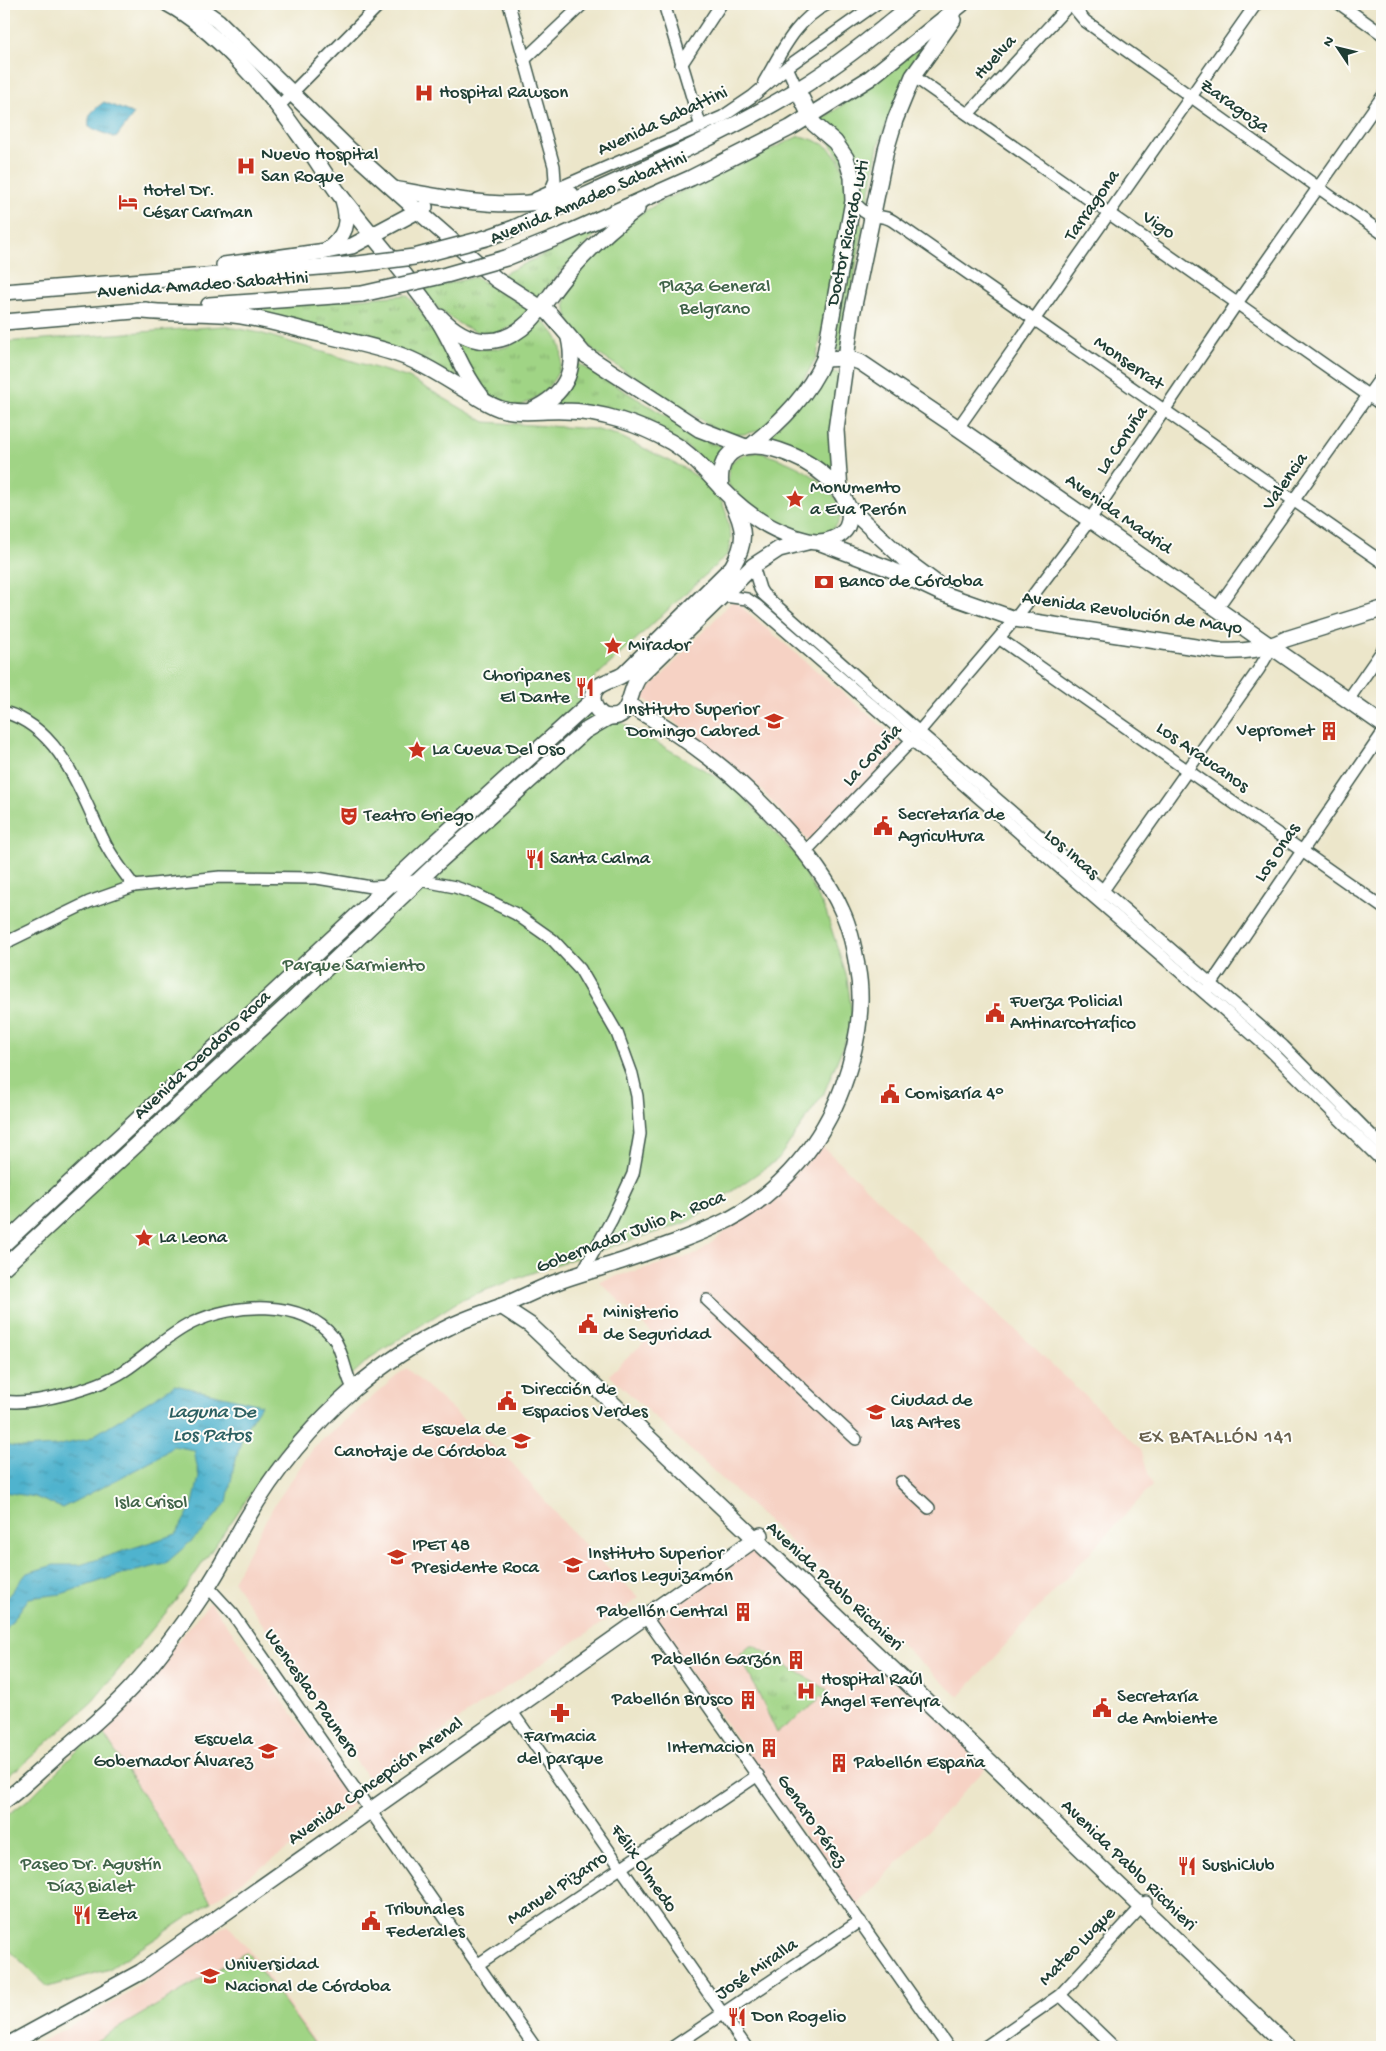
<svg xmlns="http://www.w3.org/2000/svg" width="1386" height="2051" font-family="'Gochi Hand',sans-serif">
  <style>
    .built { fill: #f6d2c4 }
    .grass { fill: url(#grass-tufts); stroke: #60885c }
    .park { fill: #a0d485; stroke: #60885c }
    .water { fill: url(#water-ripples); stroke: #377881 }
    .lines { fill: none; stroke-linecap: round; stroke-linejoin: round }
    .minor-casing { stroke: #3e564a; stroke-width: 14 }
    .major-casing { stroke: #3e564a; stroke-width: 18 }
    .minor { stroke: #fff; stroke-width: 11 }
    .major { stroke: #fff; stroke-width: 15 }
    .major-bridge-casing { stroke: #3e564a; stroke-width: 18; stroke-linecap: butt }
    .major-bridge { stroke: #fff; stroke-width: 15 }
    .labels { text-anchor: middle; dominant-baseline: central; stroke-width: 4; stroke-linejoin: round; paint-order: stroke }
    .street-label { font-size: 19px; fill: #1f3d34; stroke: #fdfcf7 }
    .poi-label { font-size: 19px; fill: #1f3d34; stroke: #fdfcf7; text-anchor: start }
    .park-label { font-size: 19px; fill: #3f6348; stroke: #fdfcf7 }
    .water-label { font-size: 20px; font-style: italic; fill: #2d6062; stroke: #fdfcf7 }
    .neighbourhood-label { font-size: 20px; letter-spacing: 1px; fill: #696250; stroke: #fdfcf7 }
  </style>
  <defs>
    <pattern id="grass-tufts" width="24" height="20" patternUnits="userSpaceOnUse" patternTransform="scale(1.25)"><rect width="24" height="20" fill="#a0d485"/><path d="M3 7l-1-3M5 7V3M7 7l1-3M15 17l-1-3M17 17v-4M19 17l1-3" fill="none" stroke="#82ad6e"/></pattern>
    <pattern id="water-ripples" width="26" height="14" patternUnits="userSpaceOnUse" patternTransform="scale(1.25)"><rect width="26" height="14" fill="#4fb3ce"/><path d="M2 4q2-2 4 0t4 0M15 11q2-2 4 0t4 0" fill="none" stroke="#4193a8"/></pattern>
  </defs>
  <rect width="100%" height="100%" fill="#fdfcf7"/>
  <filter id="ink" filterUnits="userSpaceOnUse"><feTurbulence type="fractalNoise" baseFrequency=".02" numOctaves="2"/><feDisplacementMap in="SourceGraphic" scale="10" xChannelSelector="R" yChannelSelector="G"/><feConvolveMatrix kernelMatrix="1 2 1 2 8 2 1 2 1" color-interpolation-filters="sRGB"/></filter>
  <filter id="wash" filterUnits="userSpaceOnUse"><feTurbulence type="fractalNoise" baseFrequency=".0096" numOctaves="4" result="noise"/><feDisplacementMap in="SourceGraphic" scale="20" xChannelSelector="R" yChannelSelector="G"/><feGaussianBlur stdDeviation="1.12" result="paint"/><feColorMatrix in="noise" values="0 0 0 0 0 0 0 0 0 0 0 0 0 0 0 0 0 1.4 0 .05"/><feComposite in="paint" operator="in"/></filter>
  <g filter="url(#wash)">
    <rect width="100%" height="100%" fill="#ece6ca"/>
    <g class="built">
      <path d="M733 600 903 744 811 844 752 780 642 697Z"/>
      <path d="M822 1146 1141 1449 1152 1486 1032 1615 959 1697 609 1375 653 1334 599 1281 697 1254 783 1186Z"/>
      <path d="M406 1368 512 1463 573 1533 639 1598 369 1780 233 1581 273 1507 313 1448Z"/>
      <path d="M756 1545 988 1766 855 1908 651 1616Z"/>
      <path d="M210 1602 357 1802 211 1902 100 1729 156 1667Z"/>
      <path d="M227 1924 252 1953 319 2047H31L119 1999Z"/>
    </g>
    <g class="grass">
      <path d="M603 226 537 298 501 275Z"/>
      <path d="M475 277 531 310 513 326 491 336C459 328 443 315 421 290Z"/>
      <path d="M407 295 426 318 462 384 424 362 223 309Z"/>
      <path d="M540 318C548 326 557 334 560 345 568 370 546 394 526 403 523 405 519 407 515 407 503 407 490 400 482 391 472 379 464 357 457 343 474 348 497 354 514 343 524 337 532 326 540 318Z"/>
      <path d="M578 363 709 442 724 447 712 470 689 448 553 405Z"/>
      <path d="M750 1646H755L826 1689 830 1706 821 1696 817 1699 818 1701 777 1733 740 1655Z"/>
    </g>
    <g class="park">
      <path d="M935 34 890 114 878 146 867 208 819 121 865 90Z"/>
      <path d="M799 136C840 144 845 166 848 203L817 356 798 390 778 418 762 430 744 434H732L718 431 597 353C574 333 557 315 570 283L623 224 666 199Z"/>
      <path d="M853 213 863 226 842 350 828 351Z"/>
      <path d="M224 326 260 333 409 378 485 422 594 429 617 435 682 467 710 485 718 492 726 512 731 538 728 554 575 696 736 788 796 856 826 912 847 978 853 1022 824 1093 778 1159 688 1222 548 1267 462 1299 370 1358 299 1424 182 1593 93 1701 21 1766 4 1778V342Z"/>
      <path d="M824 371 841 373 836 479C811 454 800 447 765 442Z"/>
      <path d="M759 452C784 460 811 470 829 490 857 519 829 545 795 529 780 523 731 499 728 482 727 479 729 474 729 470 732 455 746 454 759 452Z"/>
      <path d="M100 1728 211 1902 109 1969 48 1987 4 1945V1818L30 1798Z"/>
      <path d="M247 1952 317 2047H86Z"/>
    </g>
    <g class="water">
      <path d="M104 102 134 114 116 138 89 127C87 113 94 110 104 102Z"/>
      <path d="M175 1385 261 1405 244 1431 234 1466 227 1502 204 1530 165 1564 119 1575 61 1594 29 1598 6 1629 4 1648V1601L27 1573 54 1565H80L176 1534 193 1504 199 1477 194 1450 173 1446 158 1458 62 1508 35 1497 4 1492V1445L22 1448 56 1446 88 1439Z"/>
    </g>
  </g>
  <g filter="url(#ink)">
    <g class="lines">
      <g class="minor-casing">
        <g id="minor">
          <path d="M509 4 554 166 555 180 550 192"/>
          <path d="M664 4 701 127"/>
          <path d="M1071 4 1085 21 1382 233"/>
          <path d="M1340 4 1382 34"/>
          <path d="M524 60 583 4"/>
          <path d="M681 65 721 4"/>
          <path d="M787 67 797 89"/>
          <path d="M913 76 1382 405"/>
          <path d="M764 82C781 53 796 19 828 4"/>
          <path d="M278 107 380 4"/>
          <path d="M968 114 1070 4"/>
          <path d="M536 198 722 117 753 96 787 67 876 4"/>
          <path d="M853 201C859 207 864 214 873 216 881 217 886 216 893 221L1382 562"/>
          <path d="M958 428 1256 4"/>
          <path d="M753 566 760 589 763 594 919 732 1283 1046 1382 1146"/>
          <path d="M724 596 747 599 756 605 1237 1021 1269 1049 1382 1161"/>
          <path d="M1217 608 1382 376"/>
          <path d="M1000 639 1382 907"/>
          <path d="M1348 700 1382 651"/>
          <path d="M4 712C63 729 81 796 106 845 114 860 124 873 134 886"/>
          <path d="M805 852 911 741 1015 619 1089 521 1237 303 1382 97"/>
          <path d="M1099 896 1259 669 1272 647"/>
          <path d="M4 945 11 940 89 902 134 886 220 877 317 878 371 887 390 886 419 880 455 887 475 894 516 914 553 940 580 969 617 1033 632 1074 637 1096 640 1134 633 1174 612 1219 582 1273"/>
          <path d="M1208 989 1382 734"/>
          <path d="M707 1300 856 1439"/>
          <path d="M4 1401C34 1406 98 1388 124 1371 147 1356 167 1335 192 1323 233 1303 302 1298 333 1337 344 1352 344 1373 354 1390"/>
          <path d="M901 1482 929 1508"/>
          <path d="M208 1587 233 1614 535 2047"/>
          <path d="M645 1616 948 2047"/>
          <path d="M512 1712 746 2047"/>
          <path d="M477 1965 758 1775"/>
          <path d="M1060 1995 1114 2047"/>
          <path d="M673 2047 860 1921"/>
          <path d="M985 2047 1060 1995 1146 1902"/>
        </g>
      </g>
      <g class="major-casing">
        <g id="major">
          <path d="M168 4C213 28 268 90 297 132 312 152 324 174 340 195 372 237 409 276 438 320 455 346 461 371 481 396"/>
          <path d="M194 4 218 21 349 149 418 211 497 280 549 313 584 354 699 429 743 446"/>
          <path d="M394 189C449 199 518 214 571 194"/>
          <path d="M486 238 514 228C609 184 707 144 797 90 838 65 876 35 912 4"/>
          <path d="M326 251C346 236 350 223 343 200"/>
          <path d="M506 258 561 236 691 178 790 128 870 78 962 4"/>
          <path d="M224 265 326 251 352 246 425 207"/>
          <path d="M4 292 358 264"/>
          <path d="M209 305 362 294"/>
          <path d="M137 310C169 315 202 311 234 315 260 318 286 326 311 332 340 339 369 345 397 354 424 363 449 381 474 395 484 401 494 408 505 410 522 414 546 410 564 411 600 411 639 424 671 442 693 455 708 474 725 492 744 512 768 528 794 537 807 541 819 545 832 539 837 537 844 533 847 527 870 475 710 397 721 488"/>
          <path d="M440 317C468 346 500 350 530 321 544 307 554 288 568 273 588 250 612 227 637 209"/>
          <path d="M4 322 146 310"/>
          <path d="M824 359 847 358 860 362 958 428 1382 724"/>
          <path d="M532 410C564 395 577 373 569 338"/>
          <path d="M752 445C782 421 809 394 824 359L853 201 852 177 846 158 835 142 814 124 797 89"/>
          <path d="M840 491 836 430 852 315 886 150 895 120 913 76 953 20"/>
          <path d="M732 502C745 528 747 542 732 567L624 674C613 682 592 681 593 700 594 707 599 713 604 716 633 723 627 692 639 677L753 566 779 549 807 542"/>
          <path d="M848 507 905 560 936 583"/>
          <path d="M821 543 890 569 941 593 1015 619 1221 651C1244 652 1264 650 1286 639L1382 609"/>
          <path d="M4 1244 425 852 593 700"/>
          <path d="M4 1267 296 997 435 865 585 731 609 717"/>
          <path d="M501 1306 530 1325 982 1754 1288 2047"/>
          <path d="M4 1801C21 1789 37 1773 53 1759 80 1736 107 1714 131 1688 159 1658 183 1624 205 1591 221 1568 232 1544 246 1520 275 1470 310 1427 354 1389 382 1365 415 1343 449 1327 466 1318 484 1313 502 1306 519 1299 536 1290 554 1283 574 1275 595 1270 616 1263 654 1250 694 1237 730 1219 782 1191 823 1141 843 1086 857 1047 865 1006 857 966 854 947 850 928 842 911 829 881 808 855 787 831 739 776 692 741 629 705"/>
          <path d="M4 2047 141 1972 761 1535"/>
        </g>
      </g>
      <use href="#minor" class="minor"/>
      <use href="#major" class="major"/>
      <g class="major-bridge-casing">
        <g id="major-bridge">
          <path d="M358 264 414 257 486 238"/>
          <path d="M362 294 446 275 506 258"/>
        </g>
      </g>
      <use href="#major-bridge" class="major-bridge"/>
    </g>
  </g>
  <defs>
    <g id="hospital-bare" transform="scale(1.5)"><path d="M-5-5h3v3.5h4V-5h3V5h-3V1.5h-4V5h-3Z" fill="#c8321e" stroke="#fdfcf7" stroke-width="2.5" paint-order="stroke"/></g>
    <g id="hotel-bare" transform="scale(1.5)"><path d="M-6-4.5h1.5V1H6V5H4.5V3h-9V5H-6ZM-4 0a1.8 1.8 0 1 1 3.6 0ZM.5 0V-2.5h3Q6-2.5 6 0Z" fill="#c8321e" stroke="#fdfcf7" stroke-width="2.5" paint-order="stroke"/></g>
    <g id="sight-bare" transform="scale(1.5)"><path d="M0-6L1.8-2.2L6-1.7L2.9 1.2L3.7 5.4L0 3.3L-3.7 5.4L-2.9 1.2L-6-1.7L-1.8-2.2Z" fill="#c8321e" stroke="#fdfcf7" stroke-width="2.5" paint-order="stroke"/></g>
    <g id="bank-bare" transform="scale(1.5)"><path d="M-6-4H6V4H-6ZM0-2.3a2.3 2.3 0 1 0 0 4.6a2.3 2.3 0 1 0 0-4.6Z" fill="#c8321e" stroke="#fdfcf7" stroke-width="2.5" paint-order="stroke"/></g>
    <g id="restaurant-bare" transform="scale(1.5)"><path d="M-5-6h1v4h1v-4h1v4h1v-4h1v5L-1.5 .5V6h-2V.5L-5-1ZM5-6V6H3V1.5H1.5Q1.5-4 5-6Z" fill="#c8321e" stroke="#fdfcf7" stroke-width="2.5" paint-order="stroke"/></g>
    <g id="school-bare" transform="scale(1.5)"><path d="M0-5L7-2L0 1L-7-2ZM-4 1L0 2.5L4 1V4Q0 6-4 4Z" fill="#c8321e" stroke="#fdfcf7" stroke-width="2.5" paint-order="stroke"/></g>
    <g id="building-bare" transform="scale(1.5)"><path d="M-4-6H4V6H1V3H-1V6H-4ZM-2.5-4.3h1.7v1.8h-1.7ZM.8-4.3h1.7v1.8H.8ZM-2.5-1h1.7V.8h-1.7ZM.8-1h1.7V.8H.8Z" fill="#c8321e" stroke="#fdfcf7" stroke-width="2.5" paint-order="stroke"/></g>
    <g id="theatre-bare" transform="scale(1.5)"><path d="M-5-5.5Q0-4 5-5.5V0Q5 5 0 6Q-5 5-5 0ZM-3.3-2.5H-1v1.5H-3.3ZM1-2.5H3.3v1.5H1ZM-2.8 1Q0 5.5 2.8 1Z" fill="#c8321e" stroke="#fdfcf7" stroke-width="2.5" paint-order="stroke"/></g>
    <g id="civic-bare" transform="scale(1.5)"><path d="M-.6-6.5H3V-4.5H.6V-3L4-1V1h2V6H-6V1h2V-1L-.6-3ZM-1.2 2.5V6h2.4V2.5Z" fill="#c8321e" stroke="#fdfcf7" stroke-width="2.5" paint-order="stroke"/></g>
    <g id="university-bare" transform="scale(1.5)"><path d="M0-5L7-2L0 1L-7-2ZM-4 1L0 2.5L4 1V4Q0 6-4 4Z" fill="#c8321e" stroke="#fdfcf7" stroke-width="2.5" paint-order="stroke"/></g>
    <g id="pharmacy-bare" transform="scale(1.5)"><path d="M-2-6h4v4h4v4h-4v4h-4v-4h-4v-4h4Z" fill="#c8321e" stroke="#fdfcf7" stroke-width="2.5" paint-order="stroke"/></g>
  </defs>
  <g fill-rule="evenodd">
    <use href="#hospital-bare" x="424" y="93"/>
    <use href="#hospital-bare" x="246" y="166"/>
    <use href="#hotel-bare" x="128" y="202"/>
    <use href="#sight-bare" x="795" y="499"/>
    <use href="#bank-bare" x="824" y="582"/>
    <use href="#sight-bare" x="613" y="646"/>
    <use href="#restaurant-bare" x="585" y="687"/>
    <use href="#school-bare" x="774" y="721"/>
    <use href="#building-bare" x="1329" y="731"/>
    <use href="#sight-bare" x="417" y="750"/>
    <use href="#theatre-bare" x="349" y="816"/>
    <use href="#civic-bare" x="883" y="826"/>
    <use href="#restaurant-bare" x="535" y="859"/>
    <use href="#civic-bare" x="995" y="1013"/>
    <use href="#civic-bare" x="890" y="1094"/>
    <use href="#sight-bare" x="144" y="1238"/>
    <use href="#civic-bare" x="588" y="1324"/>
    <use href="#civic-bare" x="507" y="1401"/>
    <use href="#university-bare" x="876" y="1412"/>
    <use href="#school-bare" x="521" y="1441"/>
    <use href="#school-bare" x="397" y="1557"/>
    <use href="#school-bare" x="573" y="1565"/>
    <use href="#building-bare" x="743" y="1612"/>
    <use href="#building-bare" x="796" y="1660"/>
    <use href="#hospital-bare" x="806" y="1691"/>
    <use href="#building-bare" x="748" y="1700"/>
    <use href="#civic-bare" x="1102" y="1708"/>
    <use href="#pharmacy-bare" x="560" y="1713"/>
    <use href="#building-bare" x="769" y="1748"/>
    <use href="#school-bare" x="268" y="1751"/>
    <use href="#building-bare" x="839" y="1763"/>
    <use href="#restaurant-bare" x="1187" y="1866"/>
    <use href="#restaurant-bare" x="82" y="1915"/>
    <use href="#civic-bare" x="371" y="1921"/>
    <use href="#university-bare" x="210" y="1976"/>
    <use href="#restaurant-bare" x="737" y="2017"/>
  </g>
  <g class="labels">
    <g class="street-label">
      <text transform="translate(996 58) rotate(-47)">Huelva</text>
      <text transform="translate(1234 107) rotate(35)">Zaragoza</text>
      <text transform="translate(663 122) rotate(-25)">Avenida Sabattini</text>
      <text transform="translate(589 199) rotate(-23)">Avenida Amadeo Sabattini</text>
      <text transform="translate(1093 206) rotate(-55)">Tarragona</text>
      <text transform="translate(1158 226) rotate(35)">Vigo</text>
      <text transform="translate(849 233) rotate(-78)">Doctor Ricardo Luti</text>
      <text transform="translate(203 286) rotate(-4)">Avenida Amadeo Sabattini</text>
      <text transform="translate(1128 364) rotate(35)">Monserrat</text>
      <text transform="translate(1123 441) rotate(-56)">La Coruña</text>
      <text transform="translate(1286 482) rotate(-55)">Valencia</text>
      <text transform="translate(1118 515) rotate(35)">Avenida Madrid</text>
      <text transform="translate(1132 614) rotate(8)">Avenida Revolución de Mayo</text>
      <text transform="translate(873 756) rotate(-47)">La Coruña</text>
      <text transform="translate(1202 758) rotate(35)">Los Araucanos</text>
      <text transform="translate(1278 853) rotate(-56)">Los Onas</text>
      <text transform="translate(1071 855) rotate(41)">Los Incas</text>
      <text transform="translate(203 1056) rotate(-43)">Avenida Deodoro Roca</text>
      <text transform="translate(631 1233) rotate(-21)">Gobernador Julio A. Roca</text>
      <text transform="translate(834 1587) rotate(43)">Avenida Pablo Ricchieri</text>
      <text transform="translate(311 1694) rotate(55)">Wenceslao Paunero</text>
      <text transform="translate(376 1782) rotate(-35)">Avenida Concepción Arenal</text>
      <text transform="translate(811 1821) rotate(55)">Genaro Pérez</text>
      <text transform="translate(1128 1866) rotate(44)">Avenida Pablo Ricchieri</text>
      <text transform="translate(643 1869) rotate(55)">Félix Olmedo</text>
      <text transform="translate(558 1889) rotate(-34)">Manuel Pizarro</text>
      <text transform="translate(1078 1947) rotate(-46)">Mateo Luque</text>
      <text transform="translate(757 1970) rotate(-34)">José Miralla</text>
    </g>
    <g class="poi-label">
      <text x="439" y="93">Hospital Rawson</text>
      <text x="261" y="155">Nuevo Hospital<tspan x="261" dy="22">San Roque</tspan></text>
      <text x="143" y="191">Hotel Dr.<tspan x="143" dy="22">César Carman</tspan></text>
      <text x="810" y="488">Monumento<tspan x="810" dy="22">a Eva Perón</tspan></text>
      <text x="839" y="582">Banco de Córdoba</text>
      <text x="628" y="646">Mirador</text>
      <text x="570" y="676" text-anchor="end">Choripanes<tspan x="570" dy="22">El Dante</tspan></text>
      <text x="759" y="710" text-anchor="end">Instituto Superior<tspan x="759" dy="22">Domingo Cabred</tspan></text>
      <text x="1314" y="731" text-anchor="end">Vepromet</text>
      <text x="432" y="750">La Cueva Del Oso</text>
      <text x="898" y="815">Secretaría de<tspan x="898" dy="22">Agricultura</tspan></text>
      <text x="364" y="816">Teatro Griego</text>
      <text x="550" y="859">Santa Calma</text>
      <text x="1010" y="1002">Fuerza Policial<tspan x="1010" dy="22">Antinarcotrafico</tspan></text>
      <text x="905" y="1094">Comisaría 4°</text>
      <text x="159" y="1238">La Leona</text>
      <text x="603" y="1313">Ministerio<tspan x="603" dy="22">de Seguridad</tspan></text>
      <text x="522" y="1390">Dirección de<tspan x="522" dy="22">Espacios Verdes</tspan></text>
      <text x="891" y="1401">Ciudad de<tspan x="891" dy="22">las Artes</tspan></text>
      <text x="506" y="1430" text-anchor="end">Escuela de<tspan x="506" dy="22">Canotaje de Córdoba</tspan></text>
      <text x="412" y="1546">IPET 48<tspan x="412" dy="22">Presidente Roca</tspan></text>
      <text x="588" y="1554">Instituto Superior<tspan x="588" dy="22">Carlos Leguizamón</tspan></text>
      <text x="728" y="1612" text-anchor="end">Pabellón Central</text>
      <text x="781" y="1660" text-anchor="end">Pabellón Garzón</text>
      <text x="821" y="1680">Hospital Raúl<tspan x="821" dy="22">Ángel Ferreyra</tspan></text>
      <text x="1117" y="1697">Secretaría<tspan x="1117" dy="22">de Ambiente</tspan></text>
      <text x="733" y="1700" text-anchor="end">Pabellón Brusco</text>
      <text x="560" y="1737" text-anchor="middle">Farmacia<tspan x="560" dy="22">del parque</tspan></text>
      <text x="253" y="1740" text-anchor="end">Escuela<tspan x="253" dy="22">Gobernador Álvarez</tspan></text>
      <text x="754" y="1748" text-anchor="end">Internacion</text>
      <text x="854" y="1763">Pabellón España</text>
      <text x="1202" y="1866">SushiClub</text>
      <text x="386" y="1910">Tribunales<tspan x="386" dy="22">Federales</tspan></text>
      <text x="97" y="1915">Zeta</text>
      <text x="225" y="1965">Universidad<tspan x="225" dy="22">Nacional de Córdoba</tspan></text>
      <text x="752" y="2017">Don Rogelio</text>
    </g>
    <g class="park-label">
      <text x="715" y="287">Plaza General<tspan x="715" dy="22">Belgrano</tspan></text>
      <text x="354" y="966">Parque Sarmiento</text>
      <text x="151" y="1503">Isla Crisol</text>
      <text x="91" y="1865">Paseo Dr. Agustín<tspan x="91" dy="22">Díaz Bialet</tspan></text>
    </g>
    <g class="water-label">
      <text x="212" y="1413">Laguna De<tspan x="212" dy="23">Los Patos</tspan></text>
    </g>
    <g class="neighbourhood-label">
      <text x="1216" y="1438">EX BATALLÓN 141</text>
    </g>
  </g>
  <rect width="1386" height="2051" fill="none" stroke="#fdfcf7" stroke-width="20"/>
  <g transform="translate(1338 48) rotate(305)" stroke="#fdfcf7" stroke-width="4" paint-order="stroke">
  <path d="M0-4L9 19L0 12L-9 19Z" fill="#1f3d34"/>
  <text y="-8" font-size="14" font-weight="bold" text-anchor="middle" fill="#1f3d34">N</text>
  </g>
</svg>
